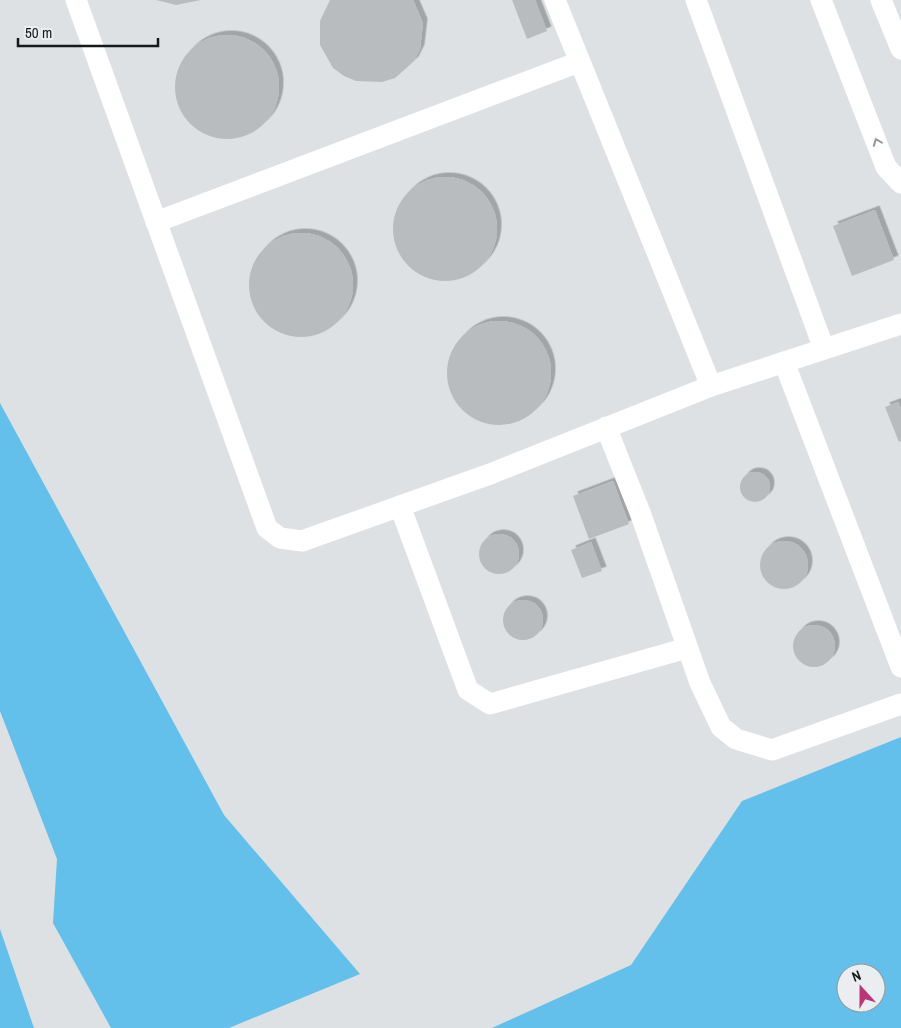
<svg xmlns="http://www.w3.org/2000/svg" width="901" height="1028" font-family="'Archivo Narrow',sans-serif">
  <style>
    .forest { fill: #62c0eb; fill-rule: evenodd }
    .building { fill: #b8bcbe; filter: url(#shadow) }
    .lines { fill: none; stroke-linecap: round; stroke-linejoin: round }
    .minor { stroke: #fff; stroke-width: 21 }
    .oneway { stroke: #979798 }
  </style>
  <defs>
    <filter id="shadow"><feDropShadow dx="4.5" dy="-4.5" stdDeviation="0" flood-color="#0004"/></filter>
  </defs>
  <rect width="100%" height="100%" fill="#dde1e3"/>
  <g class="forest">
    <path d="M0 403 224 815 360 974 229 1028H111L53 923 57 859 0 711Z"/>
    <path d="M901 737V1028H492L631 965 742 801ZM846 973H876V1003H846Z"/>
    <path d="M0 929 34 1028H0Z"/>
  </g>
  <g class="building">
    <path d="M156 0H201L176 5Z"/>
    <path d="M330 0H413L423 23 420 49 414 61 395 78 382 82 356 81 344 76 333 68 320 45V21Z"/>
    <path d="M512 0H535L547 31 527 39Z"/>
    <circle cx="227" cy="87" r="52"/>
    <circle cx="445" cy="229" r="52"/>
    <path d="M875 210 894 260 852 276 833 226Z"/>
    <circle cx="301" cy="285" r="52"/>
    <circle cx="499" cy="373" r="52"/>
    <path d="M898 402 901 409V441L899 442 885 407Z"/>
    <circle cx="755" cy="487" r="15"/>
    <path d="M613 481 629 524 589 539 573 496Z"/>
    <circle cx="499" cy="554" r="20"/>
    <circle cx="784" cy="565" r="24"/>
    <path d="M591 542 602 571 582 578 571 550Z"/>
    <circle cx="523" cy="620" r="20"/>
    <circle cx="814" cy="646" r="21"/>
  </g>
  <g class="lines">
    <g class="minor">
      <path d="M76 0 267 528 280 538 302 541 490 474 711 386"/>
      <path d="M555 0 711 386 901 324"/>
      <path d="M696 0 824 349"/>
      <path d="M821 0 886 167 901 183"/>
      <path d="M881 0 901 49"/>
      <path d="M156 222 579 62"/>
      <path d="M784 362 901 667"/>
      <path d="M606 427 641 515 700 683 721 727 736 739 772 750 901 704"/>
      <path d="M400 506 468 690 490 704 687 648"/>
    </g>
  </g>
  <defs><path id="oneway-chevron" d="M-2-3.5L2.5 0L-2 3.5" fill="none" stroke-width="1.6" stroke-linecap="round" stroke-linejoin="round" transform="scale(1.25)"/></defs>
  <use class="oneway" href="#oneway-chevron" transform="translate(877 142) rotate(-111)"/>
  <g transform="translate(861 988) rotate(339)"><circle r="24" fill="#eaeef0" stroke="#96989a"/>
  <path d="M0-4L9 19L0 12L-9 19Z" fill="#bd3574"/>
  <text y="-8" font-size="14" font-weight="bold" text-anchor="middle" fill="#171819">N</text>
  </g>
  <path d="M18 38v8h140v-8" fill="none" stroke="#171819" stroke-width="2.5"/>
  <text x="25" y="38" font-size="15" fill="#171819" stroke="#eaeef0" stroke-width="4" paint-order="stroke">50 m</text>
</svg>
